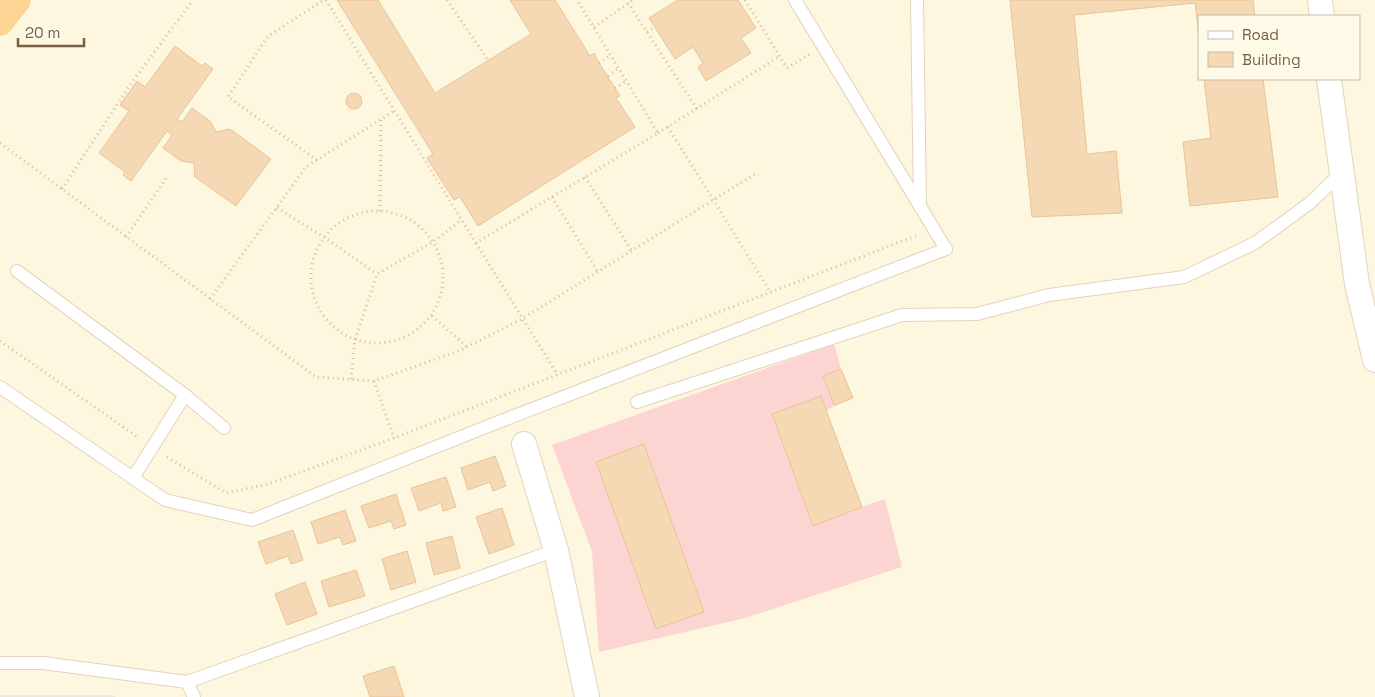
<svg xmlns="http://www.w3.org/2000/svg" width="1375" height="697" font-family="'Space Grotesk',sans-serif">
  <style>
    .industrial { fill: #ece6dc }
    .medical { fill: #fcd4d2 }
    .building { fill: #f5d9b5; stroke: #e9c395 }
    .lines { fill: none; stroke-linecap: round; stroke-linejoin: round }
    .service-casing { stroke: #e2d4bb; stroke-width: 14 }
    .minor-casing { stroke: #e2d4bb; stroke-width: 26 }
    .trunk-casing { stroke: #fff; stroke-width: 29 }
    .path { stroke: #dabd99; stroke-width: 3; stroke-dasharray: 1 4; stroke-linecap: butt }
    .service { stroke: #fff; stroke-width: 12 }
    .minor { stroke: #fff; stroke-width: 24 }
    .trunk { stroke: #fed494; stroke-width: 28 }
  </style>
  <rect width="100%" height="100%" fill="#fef7e0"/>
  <path class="industrial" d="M0 695H113L116 697H0Z"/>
  <path class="medical" d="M834 344 841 369 853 398 826 410 862 507 885 499 902 567 745 618 599 652 592 552 552 445Z"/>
  <g class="building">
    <path d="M337 0H378L435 93 531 34 510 0H555L590 56 594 53 599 63 620 96 616 98 635 127 478 226 460 197 454 200 427 158 433 154Z"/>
    <path d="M678 0H738L756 28 741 38 751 53 706 81 698 67 703 63 693 47 675 59 649 18Z"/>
    <path d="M1010 0H1253L1255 16H1199V35L1195 3 1074 15 1087 154 1116 151 1122 213 1032 217Z"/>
    <path d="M175 46 202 66 205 63 213 69 177 119 182 122 192 108 210 121 216 132 230 129 271 159 236 206 195 177 194 163 181 161 163 148 172 135 167 131 131 181 123 175 125 172 99 153 129 111 120 105 137 81 145 87Z"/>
    <path d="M1204 79H1263L1278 197 1190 206 1183 142 1211 138Z"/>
    <circle cx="354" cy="101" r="8"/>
    <path d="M841 369 853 398 834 405 823 376Z"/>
    <path d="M821 396 862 507 813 526 772 414Z"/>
    <path d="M644 444 704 612 656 629 596 462Z"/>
    <path d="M495 456 506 486 493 491 490 482 468 490 461 468Z"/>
    <path d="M446 477 456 507 443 511 441 503 419 511 411 488Z"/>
    <path d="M396 494 406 525 394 529 391 521 369 528 361 506Z"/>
    <path d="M502 508 514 545 489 554 476 517Z"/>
    <path d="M345 510 356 541 343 545 340 537 318 544 311 522Z"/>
    <path d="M293 530 303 560 291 564 288 556 266 564 258 542Z"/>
    <path d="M452 536 460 568 434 575 426 543Z"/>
    <path d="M407 551 416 582 391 590 382 559Z"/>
    <path d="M356 570 365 596 329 607 321 581Z"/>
    <path d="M305 582 317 614 287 625 275 594Z"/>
    <path d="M394 666 404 697H370L363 676Z"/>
  </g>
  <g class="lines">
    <g class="service-casing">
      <g id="service">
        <path d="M917 0 920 207"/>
        <path d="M17 271 185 395 224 428"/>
        <path d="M0 387 165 500 252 520 496 423 946 249 795 0"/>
        <path d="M637 402 902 315 977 314 1049 295 1184 277 1255 243 1310 203 1341 173"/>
        <path d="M133 478 185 395"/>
        <path d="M0 663H43L187 682 556 550"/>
        <path d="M187 682 194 697"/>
      </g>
    </g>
    <g class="minor-casing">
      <g id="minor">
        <path d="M1320 0 1322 16"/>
        <path d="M1329 79 1357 284 1375 360"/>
        <path d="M524 444 556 550 587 697"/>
      </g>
    </g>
    <g class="trunk-casing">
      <path id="trunk" d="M0 22 17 0"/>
    </g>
    <g class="path">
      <path d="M326 0 476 243 658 133 577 0"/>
      <path d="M447 0 488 60"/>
      <path d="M745 0 787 68 810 54"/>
      <path d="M628 3 697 109"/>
      <path d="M594 27 633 0"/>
      <path d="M647 32 655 27"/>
      <path d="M599 63 611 55"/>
      <path d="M608 76 619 68"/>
      <path d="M615 88 627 81"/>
      <path d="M668 127 771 293"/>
      <path d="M658 133 780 56"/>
      <path d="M0 143 316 377 374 381 461 350 522 319 755 174"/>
      <path d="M317 160 228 97 268 36 324 0"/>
      <path d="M585 177 632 251"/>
      <path d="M62 189 130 85 193 0"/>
      <path d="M552 197 598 272"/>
      <path d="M277 208 324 237 377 274"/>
      <circle cx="377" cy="277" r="66"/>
      <path d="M380 211 381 119"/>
      <path d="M126 237 167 177"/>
      <path d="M476 243 557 374"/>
      <path d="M210 299 306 167 394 111"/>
      <path d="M432 316 467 347"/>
      <path d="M0 341 139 438"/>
      <path d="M351 379 355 340 377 274 433 242 461 220"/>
      <path d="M374 381 394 438"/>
      <path d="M167 457 226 493 268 484 394 438 918 235"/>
    </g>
    <use href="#service" class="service"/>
    <use href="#minor" class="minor"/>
    <use href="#trunk" class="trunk"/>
  </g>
  <rect x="1198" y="15" width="162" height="65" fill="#fffae8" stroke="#c8bca7"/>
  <rect x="1208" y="31" width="25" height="8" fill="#ffffff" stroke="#c8bca7"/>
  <text x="1242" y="40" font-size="15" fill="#765f45">Road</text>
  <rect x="1208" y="52" width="25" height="15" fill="#f5d9b5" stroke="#c8bca7"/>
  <text x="1242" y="65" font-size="15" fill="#765f45">Building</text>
  <path d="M18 38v8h66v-8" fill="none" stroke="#765f45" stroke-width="2.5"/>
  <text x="25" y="38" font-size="15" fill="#765f45" stroke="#fffae8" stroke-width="4" paint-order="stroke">20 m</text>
</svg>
